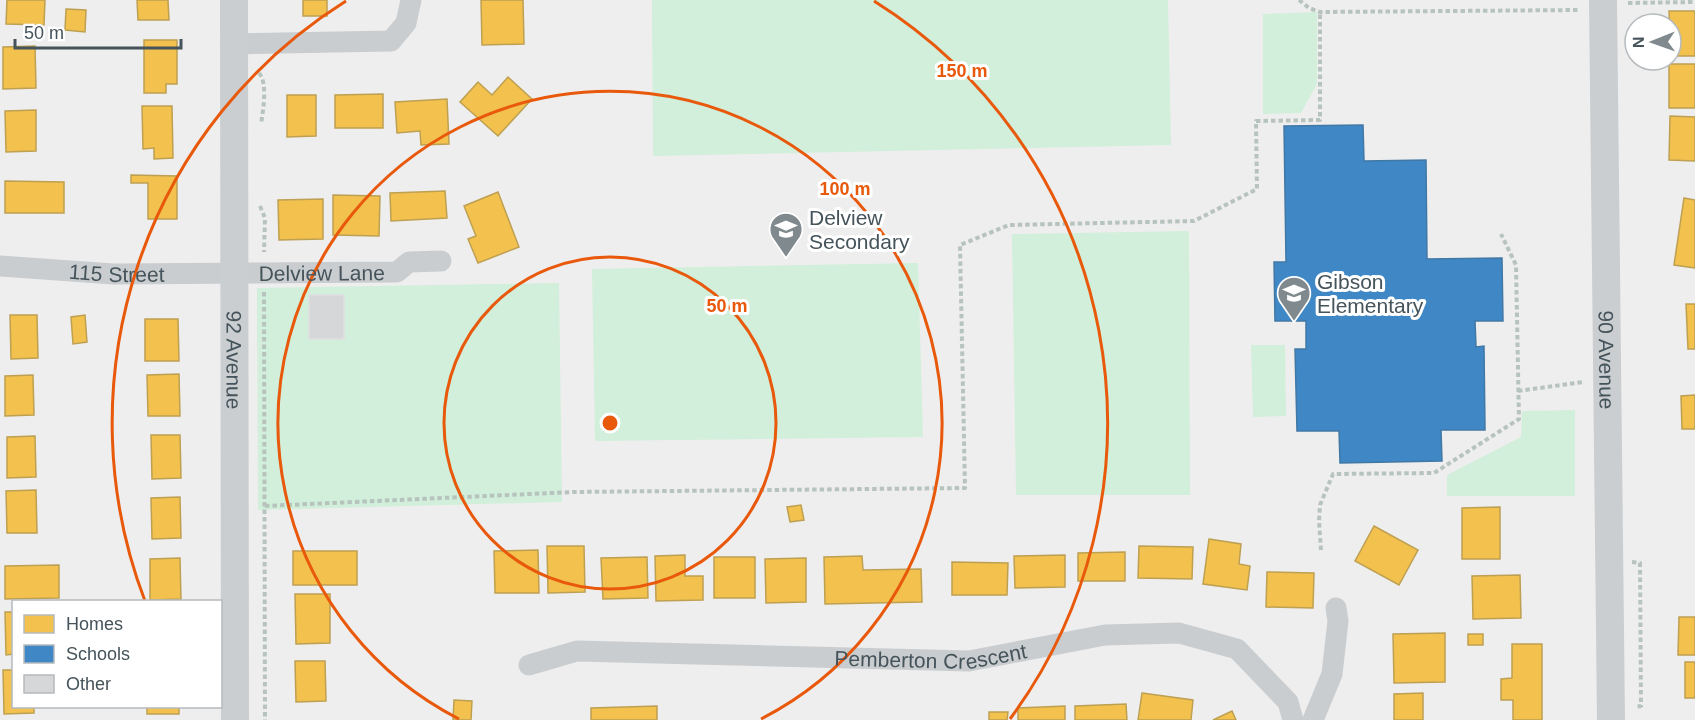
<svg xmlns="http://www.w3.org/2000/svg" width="1695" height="720" font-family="Arial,sans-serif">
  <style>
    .green { fill: #d1efda }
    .homes { fill: #f2c14e; stroke: #bea052; stroke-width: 1.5 }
    .schools { fill: #3f88c5; stroke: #4178a5; stroke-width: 1.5 }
    .building { fill: #d6d7d8; stroke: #e0e0e1; stroke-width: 1.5 }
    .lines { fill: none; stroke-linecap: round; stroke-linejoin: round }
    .path { stroke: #b7c4be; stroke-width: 4; stroke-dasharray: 4.5 3; stroke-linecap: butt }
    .street { stroke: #cacdcf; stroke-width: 21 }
    .secondary { stroke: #caced0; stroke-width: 28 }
    .ring { fill: none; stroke: #e8590c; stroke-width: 3 }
    .labels { text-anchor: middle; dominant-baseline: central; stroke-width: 6; stroke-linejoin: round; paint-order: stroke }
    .poi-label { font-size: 21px; fill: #45535b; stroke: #fff; text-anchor: start }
    .street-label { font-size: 21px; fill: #45535b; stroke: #fff }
    .centre { fill: #e8590c; stroke: #fff; stroke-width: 3 }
    .ring-label { font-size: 18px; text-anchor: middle; font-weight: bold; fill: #e8590c; stroke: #fff; stroke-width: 6; stroke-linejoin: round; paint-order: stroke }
  </style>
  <rect width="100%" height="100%" fill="#efeeee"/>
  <g class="green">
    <path d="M652 0H1168L1171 145 653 156Z"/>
    <path d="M1317 12V84L1301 113 1263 114V14Z"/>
    <path d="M1189 231 1190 495H1016L1012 234Z"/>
    <path d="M918 263 923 437 595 441 592 269Z"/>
    <path d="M559 283 562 502 258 510 257 288Z"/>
    <path d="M1251 345H1285L1286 416 1253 417Z"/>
    <path d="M1575 410V496H1447V475L1521 437 1522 411Z"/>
  </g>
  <g class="homes">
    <path d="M7 0H45L44 25 6 24Z"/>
    <path d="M137 0H168L169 20H138Z"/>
    <rect x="303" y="0" width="24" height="16"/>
    <path d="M481 0H523L524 44 482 45Z"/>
    <path d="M66 9 86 10 85 32 65 30Z"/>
    <path d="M1669 11H1695V56H1671Z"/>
    <path d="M144 40H177V84H166V93H144Z"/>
    <path d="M35 46 36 88 3 89V47Z"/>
    <rect x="1669" y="64" width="26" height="44"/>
    <path d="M508 77 532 99 498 136 460 102 478 82 492 95Z"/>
    <path d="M383 94V128H335V95Z"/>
    <path d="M287 95H316V136L287 137Z"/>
    <path d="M447 99 449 144 421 145 420 131 397 133 395 102Z"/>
    <path d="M142 106H172L173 158 154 159V148L143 149Z"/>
    <path d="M36 110V151L6 152 5 111Z"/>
    <path d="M1670 116 1695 117V161L1669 160Z"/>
    <path d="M131 175 177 176V219H148V183H131Z"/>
    <path d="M5 181 64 182V213H5Z"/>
    <path d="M445 191 447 218 391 221 390 193Z"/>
    <path d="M498 192 519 247 478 263 468 239 476 236 464 206Z"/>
    <path d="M333 195 380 196 379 236 333 235Z"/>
    <path d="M1684 198 1695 200V268L1674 265Z"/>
    <path d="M323 199V239L279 240 278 200Z"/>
    <path d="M1686 304H1695V349H1688Z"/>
    <path d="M10 315H37L38 358 11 359Z"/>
    <path d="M85 315 87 342 73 344 71 317Z"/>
    <path d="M145 319H178L179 361H145Z"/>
    <path d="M179 374 180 416H148L147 375Z"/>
    <path d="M33 375 34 415 5 416V376Z"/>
    <path d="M1695 395V429H1682L1681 396Z"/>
    <path d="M151 435H180L181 478 152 479Z"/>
    <path d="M35 436 36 477 7 478V437Z"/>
    <path d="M36 490 37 533H7L6 491Z"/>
    <path d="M180 497 181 538 152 539 151 498Z"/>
    <path d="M801 505 804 520 790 522 787 507Z"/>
    <path d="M1500 507V559H1462V508Z"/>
    <path d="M1374 526 1418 550 1399 585 1355 561Z"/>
    <path d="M1209 539 1241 544 1239 564 1250 566 1247 590 1203 584Z"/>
    <path d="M547 546H584L585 592 548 593Z"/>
    <path d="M1139 546 1193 547 1192 579 1138 578Z"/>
    <path d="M538 550 539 593H495L494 551Z"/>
    <rect x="293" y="551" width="64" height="34"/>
    <path d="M1125 552V581H1078V553Z"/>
    <path d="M685 555V576H703V600L656 601 655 556Z"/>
    <path d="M1065 555V587L1015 588 1014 556Z"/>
    <path d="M862 556 863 570 921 569 922 602 825 604 824 557Z"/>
    <path d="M647 557 648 598 603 599 601 558Z"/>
    <rect x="714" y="557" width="41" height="41"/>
    <path d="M180 558 181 599 150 600V559Z"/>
    <path d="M806 558V602L766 603 765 559Z"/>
    <path d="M952 562 1008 563 1007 595H952Z"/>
    <path d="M59 565V598L5 599V566Z"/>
    <path d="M1267 572 1314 573 1313 608 1266 607Z"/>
    <path d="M1520 575 1521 618 1473 619 1472 576Z"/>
    <path d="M295 594H330V643L296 644Z"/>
    <path d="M5 612H14V654L6 655Z"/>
    <path d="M1679 617H1695V655H1678Z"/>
    <path d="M1445 633V682L1394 683 1393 634Z"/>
    <rect x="1468" y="634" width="15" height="11"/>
    <path d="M1512 644H1542V720H1513V700H1501V679L1512 678Z"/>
    <path d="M295 661H325L326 701 296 702Z"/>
    <rect x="1685" y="662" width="10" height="36"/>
    <path d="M3 670H14V706H34V713L4 714Z"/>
    <path d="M1142 693 1193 700 1191 720H1138Z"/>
    <path d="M1423 693V720H1394V694Z"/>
    <path d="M454 700 472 701 471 720H453Z"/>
    <path d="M1126 704 1127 720H1075V706Z"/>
    <rect x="147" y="706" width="32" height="8"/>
    <path d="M657 706V720H591V708Z"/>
    <path d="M1065 706V720H1018V708Z"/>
    <path d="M1232 711 1236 720H1213Z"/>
    <path d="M989 712H1008L1007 720H989Z"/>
  </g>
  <path class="schools" d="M1363 125 1364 161 1426 160 1427 259 1502 258 1503 321H1475L1476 347 1484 346 1485 430H1441L1442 461 1340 463 1339 431H1297L1295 349H1306V321H1275L1274 262H1286L1284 126Z"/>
  <rect class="building" x="309" y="295" width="35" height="44"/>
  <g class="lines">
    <g class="path">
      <path d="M1299 0 1309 8 1320 12 1580 10"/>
      <path d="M1628 3 1695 2"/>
      <path d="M259 73C268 83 263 111 261 124"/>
      <path d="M260 206 265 218 264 252"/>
      <path d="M264 292 265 720"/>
      <path d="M1518 391 1583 382"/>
      <path d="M265 506 574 492 965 488 960 245 1009 225 1194 221 1257 189 1256 121 1320 120V12"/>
      <path d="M1321 550 1319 521 1320 505 1333 474 1434 473 1519 419 1516 265 1501 234"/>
      <path d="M1632 562 1640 563 1641 706 1635 707"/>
    </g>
    <g class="street">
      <path d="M234 44 391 41 406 23 411 0"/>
      <path id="s1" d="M0 266 113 274 397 272 409 262 441 261"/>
      <path id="s2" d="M529 665 577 651 969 661 1105 635 1179 633 1237 649 1288 702 1293 720"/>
      <path d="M1313 720 1332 674 1338 621 1336 608"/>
    </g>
    <g class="secondary">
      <path id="s3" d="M234 0 235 720"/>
      <path id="s4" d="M1603 0 1611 720"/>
    </g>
  </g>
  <g class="ring">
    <circle cx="610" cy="423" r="166"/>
    <path d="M459 719A332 332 0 1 1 761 719"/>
    <path d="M145 601A498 498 0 0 1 346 1M874 1A498 498 0 0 1 1010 719"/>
  </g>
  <defs>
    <g id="school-pin" transform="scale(1.725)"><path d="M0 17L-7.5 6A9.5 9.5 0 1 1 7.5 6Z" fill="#80898e" stroke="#fff"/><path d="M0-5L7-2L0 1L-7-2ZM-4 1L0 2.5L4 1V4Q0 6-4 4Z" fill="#fff"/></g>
  </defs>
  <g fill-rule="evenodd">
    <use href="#school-pin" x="786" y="229"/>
    <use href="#school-pin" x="1294" y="293"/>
  </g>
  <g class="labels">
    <g class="poi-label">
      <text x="809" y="217">Delview<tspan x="809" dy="24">Secondary</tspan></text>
      <text x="1317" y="281">Gibson<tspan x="1317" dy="24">Elementary</tspan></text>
    </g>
    <g class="street-label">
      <text stroke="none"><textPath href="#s1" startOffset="117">115 Street</textPath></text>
      <text stroke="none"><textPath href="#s1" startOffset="322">Delview Lane</textPath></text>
      <text stroke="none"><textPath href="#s3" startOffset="360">92 Avenue</textPath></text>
      <text stroke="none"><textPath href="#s4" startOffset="360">90 Avenue</textPath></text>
      <text stroke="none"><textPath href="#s2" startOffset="404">Pemberton Crescent</textPath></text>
    </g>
  </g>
  <circle cx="610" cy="423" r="9" class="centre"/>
  <g class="ring-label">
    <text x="962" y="77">150 m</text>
    <text x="845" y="195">100 m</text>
    <text x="727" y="312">50 m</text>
  </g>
  <rect x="12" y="600" width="210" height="108" fill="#ffffff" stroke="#b5babd" stroke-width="1.5"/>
  <rect x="24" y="615" width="30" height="18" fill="#f2c14e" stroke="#b5babd" stroke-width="1.5"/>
  <text x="66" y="630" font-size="18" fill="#45535b">Homes</text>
  <rect x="24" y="645" width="30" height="18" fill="#3f88c5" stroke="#b5babd" stroke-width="1.5"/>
  <text x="66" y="660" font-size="18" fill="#45535b">Schools</text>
  <rect x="24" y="675" width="30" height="18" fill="#d6d7d8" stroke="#b5babd" stroke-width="1.5"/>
  <text x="66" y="690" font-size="18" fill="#45535b">Other</text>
  <g transform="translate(1653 42) rotate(269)"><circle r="28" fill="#ffffff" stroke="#b5babd" stroke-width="1.5"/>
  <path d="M0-4.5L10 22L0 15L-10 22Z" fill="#80898e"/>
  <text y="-9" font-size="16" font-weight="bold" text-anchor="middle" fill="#45535b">N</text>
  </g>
  <path d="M15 39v9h166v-9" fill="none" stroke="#45535b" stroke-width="3"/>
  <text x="24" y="39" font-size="18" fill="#45535b" stroke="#ffffff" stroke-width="4.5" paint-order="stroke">50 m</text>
</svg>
